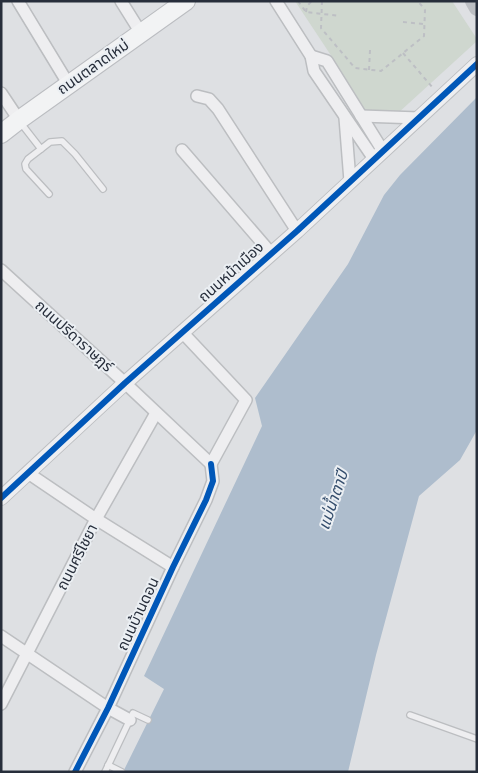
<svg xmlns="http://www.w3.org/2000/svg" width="478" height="773" font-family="'Fira Sans Condensed','Noto Sans Thai',sans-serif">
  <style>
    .green { fill: #cfd7cf }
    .water { fill: #aebdcd }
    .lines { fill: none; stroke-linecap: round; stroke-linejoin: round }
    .service-casing { stroke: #bcbec1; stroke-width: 8 }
    .minor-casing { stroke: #bcbec1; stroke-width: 14 }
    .tertiary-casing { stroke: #bcbec1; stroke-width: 16 }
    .primary-casing { stroke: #bbbdc1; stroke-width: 20 }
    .path { stroke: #bdbfc4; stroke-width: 2; stroke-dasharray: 4 4; stroke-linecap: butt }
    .service { stroke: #eeeef0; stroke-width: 5.5 }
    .minor { stroke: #eeeef0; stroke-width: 11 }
    .tertiary { stroke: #eeeef0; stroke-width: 14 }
    .secondary { stroke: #bcbfc3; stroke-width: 16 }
    .primary { stroke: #f2f3f4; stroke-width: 18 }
    .cycleway-casing { stroke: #ebeff3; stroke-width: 9 }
    .cycleway { stroke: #0057b8; stroke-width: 6 }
    .labels { text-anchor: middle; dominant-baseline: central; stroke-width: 4; stroke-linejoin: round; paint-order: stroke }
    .street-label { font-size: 15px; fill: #272e3b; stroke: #ebeff3 }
    .water-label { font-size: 16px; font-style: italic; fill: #344d6c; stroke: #ebeff3 }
  </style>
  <rect width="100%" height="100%" fill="#dee0e3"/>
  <path class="green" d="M295 1H452L477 39V41L397 114 367 113 332 57Z"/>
  <path class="water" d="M477 97V430L460 460 419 496 376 655 348 772H123L164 689 144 676 262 426 255 398 348 264 384 195 400 175Z"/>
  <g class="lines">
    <g class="service-casing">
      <g id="service">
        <path d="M20 122 41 149 50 142 62 141 75 154 103 189"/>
        <path d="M41 149 28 159 25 164 26 169 49 194"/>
        <path d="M410 715 477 739"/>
        <path d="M108 765 122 772"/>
        <path d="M105 772 133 713 148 720"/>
      </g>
    </g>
    <g class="minor-casing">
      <g id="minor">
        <path d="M18 1 69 85"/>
        <path d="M121 1 141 33"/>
        <path d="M276 1 311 56 314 71 374 159"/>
        <path d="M311 56 327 61 383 151"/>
        <path d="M1 93 19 120"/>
        <path d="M197 96 209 99 218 109 297 231"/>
        <path d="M361 116 419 118"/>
        <path d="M345 118 350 181"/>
        <path d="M182 150 271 253"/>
        <path d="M1 270 125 383 211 464"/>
        <path d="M182 332 246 400 211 464"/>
        <path d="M28 473 96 519 173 567"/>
        <path d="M1 636 108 708 130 720"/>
        <path d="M1 704 96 519 156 413"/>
        <path d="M75 772 108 708 173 567 206 500 213 481 211 464"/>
      </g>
    </g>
    <g class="tertiary-casing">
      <path id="tertiary" d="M1 498 125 383 297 231 477 64"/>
    </g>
    <g class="primary-casing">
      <path id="primary" d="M1 134 19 120 186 1"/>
    </g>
    <g class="path">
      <path d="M298 1 306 12 340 16"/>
      <path d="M322 1 321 28 355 68 381 71 424 36 425 10 418 1"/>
      <path d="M306 12 307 6 312 1"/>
      <path d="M403 22 424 24"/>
      <path d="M403 53 433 88"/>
      <path d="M369 70 370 50"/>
    </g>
    <use href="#service" class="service"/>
    <use href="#minor" class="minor"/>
    <use href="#tertiary" class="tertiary"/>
    <path class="secondary" d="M473 1 477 8"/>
    <use href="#primary" class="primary"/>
    <g class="cycleway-casing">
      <g id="cycleway">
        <path d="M1 498 125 383 297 231 477 64"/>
        <path d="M75 772 108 708 173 567 206 500 213 481 211 464"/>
      </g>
    </g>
    <use href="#cycleway" class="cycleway"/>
  </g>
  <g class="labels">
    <g class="street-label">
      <text transform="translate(93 67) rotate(-35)">ถนนตลาดใหม่</text>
      <text transform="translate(231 272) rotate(-42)">ถนนหน้าเมือง</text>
      <text transform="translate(74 336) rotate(42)">ถนนปรีดาราษฎร์</text>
      <text transform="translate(77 557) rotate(-63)">ถนนศรีไชยา</text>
      <text transform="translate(138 614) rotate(-65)">ถนนบ้านดอน</text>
    </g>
    <g class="water-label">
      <text transform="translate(333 500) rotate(-71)">แม่น้ำตาปี</text>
    </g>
  </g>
  <rect width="478" height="773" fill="none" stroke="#272e3b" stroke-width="5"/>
</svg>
